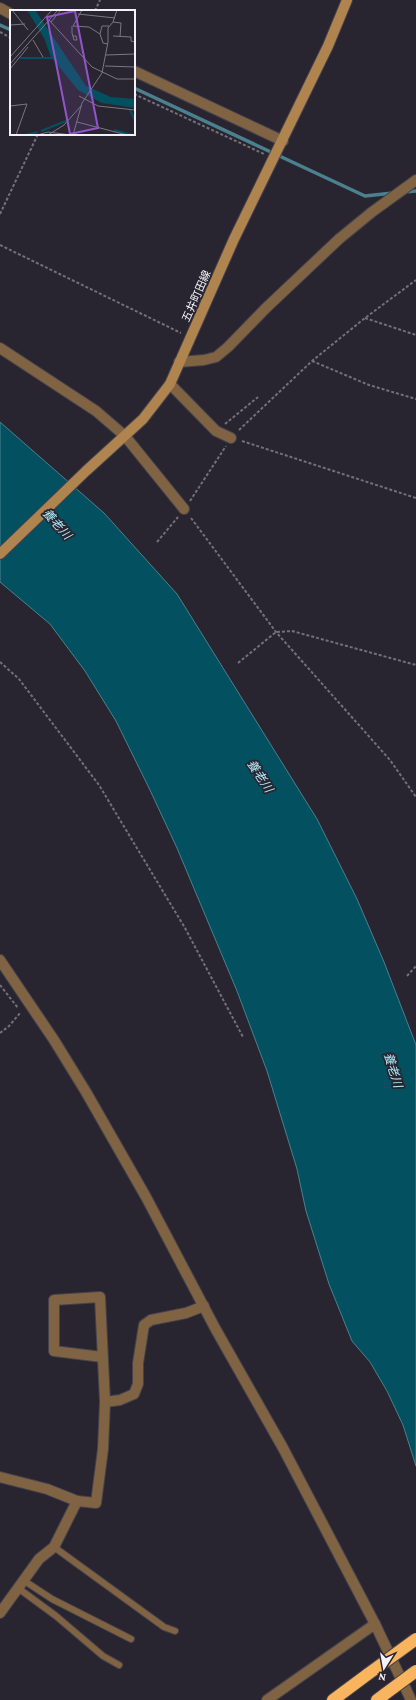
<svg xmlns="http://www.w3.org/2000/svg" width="416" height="1700" font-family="'Crimson Pro','Noto Sans JP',serif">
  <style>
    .water { fill: #035060; stroke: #4b818e }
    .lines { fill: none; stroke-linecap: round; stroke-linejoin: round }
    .stream { stroke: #4b818e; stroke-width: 3.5 }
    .service-casing { stroke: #45424c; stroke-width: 8 }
    .minor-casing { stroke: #45424c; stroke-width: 12 }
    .tertiary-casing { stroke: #45424c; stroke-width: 12 }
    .secondary-casing { stroke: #45424c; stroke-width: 12 }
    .motorway-casing { stroke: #45424c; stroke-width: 14 }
    .path { stroke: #737079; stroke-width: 2; stroke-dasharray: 3 2; stroke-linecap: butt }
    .service { stroke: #7f6343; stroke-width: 6 }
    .minor { stroke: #7f6343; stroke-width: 10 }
    .tertiary { stroke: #7f6343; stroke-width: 10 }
    .secondary { stroke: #b0844f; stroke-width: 10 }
    .motorway { stroke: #f9b55e; stroke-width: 12 }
    .motorway-bridge-casing { stroke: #45424c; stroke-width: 14; stroke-linecap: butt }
    .motorway-bridge { stroke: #f9b55e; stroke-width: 12 }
    .labels { text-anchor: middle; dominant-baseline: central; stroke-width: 3.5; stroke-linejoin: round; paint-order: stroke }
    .street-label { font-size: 11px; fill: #f4f2f9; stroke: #292530 }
    .water-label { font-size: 12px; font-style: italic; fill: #b2e9f9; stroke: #292530 }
    .inset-river { fill: none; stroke: #035060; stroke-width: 2 }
    .inset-road { fill: none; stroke: #7a7780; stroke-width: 1 }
    .view { fill: #9354cb; fill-opacity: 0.15; stroke: #9354cb; stroke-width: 2 }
    .inset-edge { fill: none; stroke: #f4f2f9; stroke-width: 2 }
  </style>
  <rect width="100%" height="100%" fill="#292530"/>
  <path class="water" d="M0 422 104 513 177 594 317 819 357 899 384 962 416 1045V1466L403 1425 387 1391 370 1362 352 1341 329 1284 306 1211 297 1169 267 1071 237 991 177 848 149 788 116 721 85 671 50 624 0 582Z"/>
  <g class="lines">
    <g class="stream">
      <path d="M0 25 11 30"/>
      <path d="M134 88 365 196 393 193"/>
      <path d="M405 192 416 191"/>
    </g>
    <g class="service-casing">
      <g id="service">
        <path d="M54 1547 164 1627 175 1631"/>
        <path d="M23 1580 52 1599 131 1639"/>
        <path d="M18 1588 56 1616 103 1656 119 1665"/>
      </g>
    </g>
    <g class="minor-casing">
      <g id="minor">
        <path d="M0 8 11 14"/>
        <path d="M134 71 283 141"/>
        <path d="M0 348 96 411 125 436 184 509"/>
        <path d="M170 384 216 431 231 438"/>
        <path d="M0 960 54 1040 86 1092 146 1197 215 1328 283 1448 375 1624 411 1700"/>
        <path d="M105 1402 120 1400 134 1394 138 1384V1363L144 1325 151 1320 186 1313 204 1306"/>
        <path d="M0 1477 47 1489 77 1501 54 1547 39 1559 0 1613"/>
        <path d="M77 1501 96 1503 103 1449 105 1402 100 1297 54 1300V1351L102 1357"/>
        <path d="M267 1700 375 1624"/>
      </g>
    </g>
    <g class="tertiary-casing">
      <path id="tertiary" d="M179 362 204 360 216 357 228 347 266 308 339 239 372 212 416 180"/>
    </g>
    <g class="secondary-casing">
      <path id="secondary" d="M0 554 86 471 143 419 170 384 234 239 328 46 347 0"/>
    </g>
    <g class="motorway-casing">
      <g id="motorway">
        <path d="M333 1700 368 1674"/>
        <path d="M377 1700 385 1694"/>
      </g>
    </g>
    <g class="path">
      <path d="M95 11 100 0"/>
      <path d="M0 32 11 38"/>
      <path d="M134 94 264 154"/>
      <path d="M0 214 38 134"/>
      <path d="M0 245 181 333"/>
      <path d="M365 318 416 335"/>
      <path d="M312 361 369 385 416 399"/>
      <path d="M225 424 258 397"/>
      <path d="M239 430 312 361 365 318 416 280"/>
      <path d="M242 441 416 498"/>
      <path d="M190 501 226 446"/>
      <path d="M191 518 276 632 390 760 416 797"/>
      <path d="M157 542 178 517"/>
      <path d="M0 662 19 679 99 785 185 928 243 1037"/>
      <path d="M238 663 276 632 292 631 416 665"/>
      <path d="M407 976 416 966"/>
      <path d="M0 985 18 1008"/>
      <path d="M0 1033 9 1026 21 1012"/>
    </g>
    <use href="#service" class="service"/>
    <use href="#minor" class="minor"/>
    <use href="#tertiary" class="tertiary"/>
    <use href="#secondary" class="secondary"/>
    <use href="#motorway" class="motorway"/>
    <g class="motorway-bridge-casing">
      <g id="motorway-bridge">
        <path d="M368 1674 416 1639"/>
        <path d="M385 1694 416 1671"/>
      </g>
    </g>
    <use href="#motorway-bridge" class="motorway-bridge"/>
  </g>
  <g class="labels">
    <g class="street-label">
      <text transform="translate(196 296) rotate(-66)">五井町田線</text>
    </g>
    <g class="water-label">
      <text transform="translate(57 524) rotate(48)">養老川</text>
      <text transform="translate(260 776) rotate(57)">養老川</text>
      <text transform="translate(393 1070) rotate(73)">養老川</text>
    </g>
  </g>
  <g transform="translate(10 10)">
    <rect width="125" height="125" fill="#292530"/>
    <path d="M17 0H25L76 76 101 87 125 89V98L92 93 68 80 41 47 34 28Z" fill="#035060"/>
    <path class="inset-river" d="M10 48H43M120 100 125 111M104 120 122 125M31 121 56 111M15 125 28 122"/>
    <path class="inset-road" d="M2 0 18 20M72 0 63 16 79 17 90 24M68 4 105 8M39 10 82 57 107 69H125M41 12 51 0M103 12 111 13 110 27M0 15 15 14M62 16V23L64 30H67L66 26H63M103 26 121 27V31L125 32M23 30 33 47M98 34 93 33 90 24 92 16H99M96 45 125 44M0 47 42 0M0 54 48 0M95 56 125 57M0 59 18 37M69 86 88 96 125 100M0 96 17 94 6 125M67 112 117 125M27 125 38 122 61 125M38 125 54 115 71 96M63 125 72 93 92 63 98 32V18L103 12 107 0"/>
    <path class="view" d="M65 1 88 118 60 124 37 7Z"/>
    <rect width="125" height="125" class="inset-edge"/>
  </g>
  <g transform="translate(384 1668) rotate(191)" stroke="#292530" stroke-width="3" paint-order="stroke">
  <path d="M0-3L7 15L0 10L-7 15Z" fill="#f4f2f9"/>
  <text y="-6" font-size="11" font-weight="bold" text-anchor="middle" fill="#f4f2f9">N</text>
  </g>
</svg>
